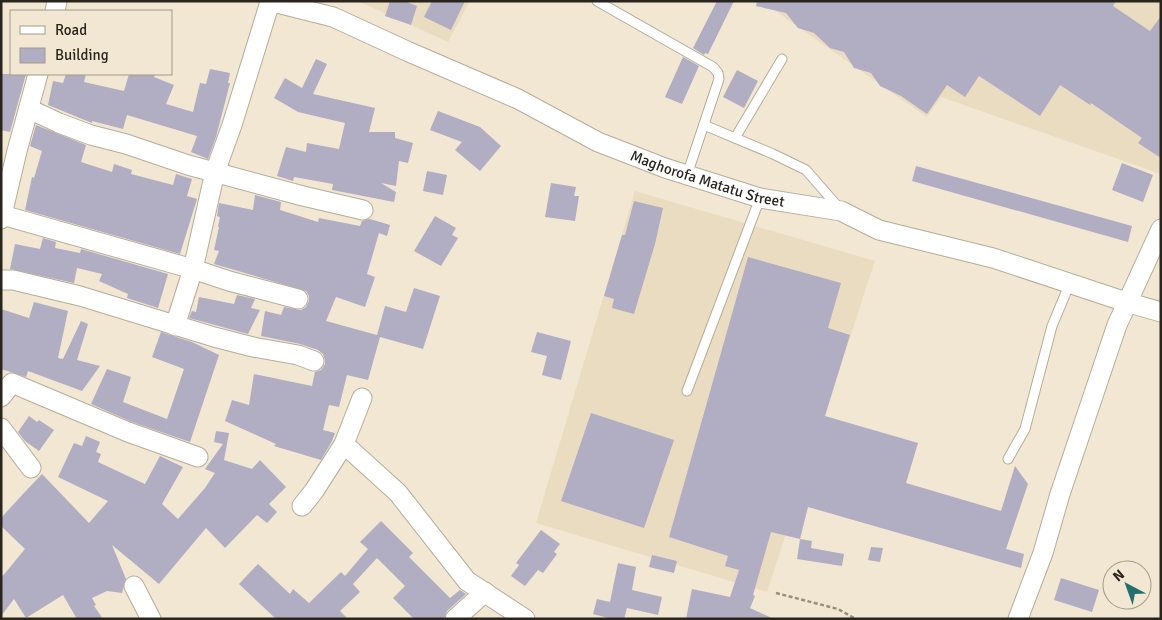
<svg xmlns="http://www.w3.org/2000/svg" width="1162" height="620" font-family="Signika,sans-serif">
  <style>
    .built { fill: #eadcc1 }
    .building { fill: #b1adc2 }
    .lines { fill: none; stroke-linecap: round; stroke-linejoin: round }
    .service-casing { stroke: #b7ac99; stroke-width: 11 }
    .minor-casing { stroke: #b7ac99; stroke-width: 21 }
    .path { stroke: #968e7f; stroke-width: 2.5; stroke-dasharray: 4 2.5; stroke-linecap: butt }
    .service { stroke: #fff; stroke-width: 9 }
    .minor { stroke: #fff; stroke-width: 19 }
    .labels { text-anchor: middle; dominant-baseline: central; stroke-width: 4; stroke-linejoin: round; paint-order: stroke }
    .street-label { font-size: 15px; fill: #29251d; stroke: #f2e7d2 }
  </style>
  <rect width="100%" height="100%" fill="#f2e7d2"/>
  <g class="built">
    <path d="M358 1H470L448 42Z"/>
    <path d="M761 1H1161V174L941 97 927 117Z"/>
    <path d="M635 191 875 261 767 592 536 523Z"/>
  </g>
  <g class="building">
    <path d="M390 1H404L417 6 411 25 385 16Z"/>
    <path d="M432 1H465L451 30 424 17Z"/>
    <path d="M717 1H734L708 54 705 53 704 55 693 48Z"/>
    <path d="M757 1H1116L1113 6 1150 31 1161 16V158L1138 143 1142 138 1091 103 1090 105 1060 85 1040 116 979 76 965 97 947 85 927 114 901 96 880 86 871 73 854 68 844 52 830 48 814 33 798 28 786 13 756 6Z"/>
    <path d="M683 57 699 66 682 104 665 97Z"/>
    <path d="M316 59 327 64 313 94 375 108 369 132H395V138L413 143 408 163 399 161 396 186 381 183 396 192 394 202 332 190 333 184 294 177 293 181 277 176 286 147 306 152 307 143 339 149 345 123 298 112 274 98 285 78 302 88Z"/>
    <path d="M210 69 230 73 228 83H230L216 137 208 159 191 152 197 136 127 115 123 129 92 121V123L48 105 53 81 63 83 66 74H86L84 82 124 91 129 74H155L154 77 174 85 166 104 193 112 200 83 206 84Z"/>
    <path d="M737 70 758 81 744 108 723 97Z"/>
    <path d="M1 74H26L10 132 1 130Z"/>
    <path d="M438 111 480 127 501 146 480 171 455 150 462 142 430 130Z"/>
    <path d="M36 125 86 145 81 162 112 172 114 164 132 170 131 174 173 185 176 174 192 179 187 196 197 199 180 254 25 210 32 177 34 178 42 151 30 146Z"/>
    <path d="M1122 163 1153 175 1143 202 1112 190Z"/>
    <path d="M916 166 1132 226 1128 242 912 181Z"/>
    <path d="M427 171 447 175 443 195 423 191Z"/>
    <path d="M551 183 576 187 574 196H579L575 221 545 217Z"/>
    <path d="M255 195 281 202 280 210 318 222 319 218 360 226 362 221 370 219 390 225 387 236 379 233 367 274 375 277 365 307 336 297 326 321 377 335 385 306 406 312 414 288 440 296 423 349 380 337 368 380 347 375 339 407 329 405 323 430 335 433 332 441 321 460 274 446 276 444 225 421 232 400 249 405 254 374 312 386 315 372 321 370 325 364V360L323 354 318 350 300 344 261 336 265 311 281 315 284 307 301 310 306 307 309 301V296L306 291 214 264 219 251 214 250 219 227H218L220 217 217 216 219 203 253 210Z"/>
    <path d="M634 201 663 208 655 244 634 314 612 308 614 299 604 296 622 235H625Z"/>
    <path d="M435 216 456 228 452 235 458 238 441 266 414 251Z"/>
    <path d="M43 238 56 242 55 248 80 253 81 249 168 274 158 308 127 298 128 294 99 281 102 274 77 268 74 283 10 269 15 244 40 249Z"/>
    <path d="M748 257 841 283 828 328 850 335 825 416 918 443 906 483 1001 511 1015 466 1028 484 1006 549 1024 554 1021 568 808 507 800 539 771 532 753 595 755 596 750 608 774 619H686L692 589 730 597 739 570 725 566 728 556 669 537Z"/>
    <path d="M237 295 255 299 251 308 260 310 248 334 189 318 192 311 196 312 199 297 234 304Z"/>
    <path d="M34 302 68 311 58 358 63 359 81 321 88 324 77 360 100 366 82 391 28 371 26 377 1 369V309L29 318Z"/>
    <path d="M161 332 192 342 219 355 190 442 132 422 91 404 107 369 131 377 123 402 167 419 184 369 152 357Z"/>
    <path d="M537 332 571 341 561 380 542 375 547 356 531 352Z"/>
    <path d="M591 413 674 440 644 528 561 501Z"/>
    <path d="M29 416 37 422 39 420 54 430 39 451 25 441 18 432Z"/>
    <path d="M216 431 229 433 224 460 252 469 260 460 286 487 269 504 277 512 267 523 257 515 225 548 206 528 159 584 112 545 126 579 122 593 107 591 92 598 96 605 94 606 103 619H77L63 595 26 618 14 599 1 616V578L25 549 1 526V518L23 494 42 474 89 523 108 501 58 477 74 443 82 446 86 436 100 442 96 452 101 454 98 462 145 484 160 456 183 467 162 504 178 519 205 488 215 473 205 469 223 444 214 442Z"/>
    <path d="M381 521 413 553 409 557 450 598 460 590 466 594 447 611 444 619H414L393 598 405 586 377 558 353 584 360 592 340 611 348 619H276L239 584 258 564 290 594 293 589 309 603 341 572 345 576 368 549 360 542Z"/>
    <path d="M541 530 560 544 554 552 557 554 543 573 538 570 525 586 511 576 519 565 516 563Z"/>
    <path d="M800 539 812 541 811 548 844 554 842 566 797 559Z"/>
    <path d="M871 547 883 548 880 562 868 560Z"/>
    <path d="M652 555 677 561 674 573 649 567Z"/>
    <path d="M618 563 636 567 632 590 662 597 658 615 627 608 624 619H612L593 614 597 599 610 602Z"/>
    <path d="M1061 578 1099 590 1092 612 1054 600Z"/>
  </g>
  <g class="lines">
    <g class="service-casing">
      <g id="service">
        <path d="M597 1 713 67 718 73 719 79 687 175"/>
        <path d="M704 125 773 154 806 170 840 209"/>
        <path d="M735 138 782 59"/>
        <path d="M687 391 760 198"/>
        <path d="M1008 459 1025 429 1052 326 1070 283"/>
      </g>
    </g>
    <g class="minor-casing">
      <g id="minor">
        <path id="s1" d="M269 1 333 17 409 52 518 99 598 142 665 168 760 198 841 211 879 230 993 258 1126 302 1161 312"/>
        <path d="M55 11 57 1"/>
        <path d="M29 109 59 123 91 135 126 144 188 165 303 196 363 210"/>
        <path d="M2 215 193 269 229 281 298 299"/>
        <path d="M1 219 17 151 38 74"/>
        <path d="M1 280H13L80 296 214 337 253 347 298 355 314 361"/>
        <path d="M175 326 193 269 215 172 232 125 270 2"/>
        <path d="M1 397 12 383 128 432 198 457"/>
        <path d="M1 428 31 468"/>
        <path d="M344 444 398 493 467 581 525 619"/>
        <path d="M302 506 314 491 344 444 362 398"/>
        <path d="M134 586 151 619"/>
        <path d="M455 619 485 592"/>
        <path d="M1018 619 1043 553 1060 494 1117 325 1161 229"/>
      </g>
    </g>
    <path class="path" d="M776 593 838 609 856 619"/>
    <use href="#service" class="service"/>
    <use href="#minor" class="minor"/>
  </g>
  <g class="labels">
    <g class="street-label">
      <text stroke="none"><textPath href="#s1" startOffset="475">Maghorofa Matatu Street</textPath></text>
    </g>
  </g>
  <rect width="1162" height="620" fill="none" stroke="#29251d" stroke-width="5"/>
  <rect x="10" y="10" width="162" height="65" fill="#f2e7d2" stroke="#a2998a"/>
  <rect x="20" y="26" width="25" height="8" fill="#ffffff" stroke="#a2998a"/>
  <text x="55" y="35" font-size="15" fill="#29251d">Road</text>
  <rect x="20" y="48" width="25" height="15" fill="#b1adc2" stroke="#a2998a"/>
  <text x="55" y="60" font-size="15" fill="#29251d">Building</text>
  <g transform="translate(1127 585) rotate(319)"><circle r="24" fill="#f2e7d2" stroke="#a2998a"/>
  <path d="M0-4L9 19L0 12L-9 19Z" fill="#25706e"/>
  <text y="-8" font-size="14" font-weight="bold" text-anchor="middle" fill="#29251d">N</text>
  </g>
</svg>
